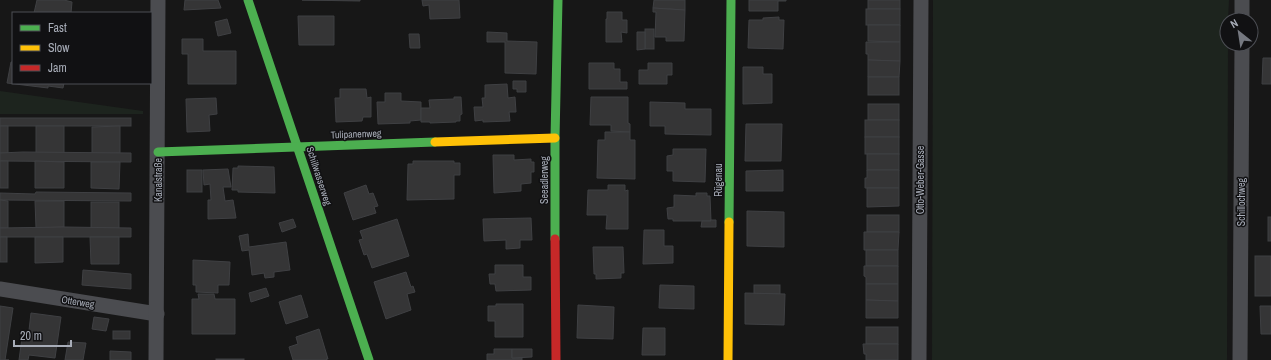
<svg xmlns="http://www.w3.org/2000/svg" width="1271" height="360" font-family="'Archivo Narrow',sans-serif">
  <style>
    .green { fill: #1d241e }
    .building { fill: #353536; stroke: #3f4043 }
    .lines { fill: none; stroke-linecap: round; stroke-linejoin: round }
    .street { stroke: #4b4c50; stroke-width: 15 }
    .fast { stroke: #4caf50; stroke-width: 9 }
    .slow { stroke: #ffc107; stroke-width: 9 }
    .jam { stroke: #c62828; stroke-width: 9 }
    .labels { text-anchor: middle; dominant-baseline: central; stroke-width: 3; stroke-linejoin: round; paint-order: stroke }
    .street-label { font-size: 10px; fill: #a8adb8; stroke: #111113 }
  </style>
  <rect width="100%" height="100%" fill="#171717"/>
  <g class="green">
    <path d="M933 0H1229L1228 20H1227V44H1228L1227 360H932Z"/>
    <path d="M0 91 143 111V114H0Z"/>
  </g>
  <g class="building">
    <path d="M37 0H64L72 2 71 13H34Z"/>
    <path d="M185 0H218L221 8 184 10Z"/>
    <path d="M302 0H360V1Z"/>
    <path d="M422 0H459L460 18 430 19 429 5 423 6Z"/>
    <path d="M654 0H685V10L653 8Z"/>
    <path d="M749 0H786V1H778V11H749Z"/>
    <rect x="868" y="0" width="32" height="9"/>
    <path d="M653 8 685 10 684 41H666V37H655L656 12H653Z"/>
    <rect x="866" y="9" width="34" height="16"/>
    <path d="M607 12H622V20H627V33L621 32 622 42H606V19H607Z"/>
    <path d="M298 16H334V45H299Z"/>
    <path d="M779 17V20H784L783 49 748 48 749 20H763V18Z"/>
    <path d="M227 19 231 33 218 36 215 22Z"/>
    <path d="M868 25H900V42L868 41Z"/>
    <rect x="645" y="29" width="9" height="20"/>
    <path d="M487 32 507 33V41L537 42 536 74 505 73V42H487Z"/>
    <path d="M637 32H645V49L637 50Z"/>
    <path d="M409 34H419L420 48H410Z"/>
    <path d="M182 39H203V51H236V84H188V54H182Z"/>
    <path d="M866 42H900V61L868 60V54H866Z"/>
    <path d="M1263 58H1271V84H1262Z"/>
    <path d="M868 60 900 61 899 77H868Z"/>
    <path d="M11 62H13V83H64L63 88 48 86V88L7 83Z"/>
    <path d="M589 63H614V69H620V82H627V89H589Z"/>
    <path d="M648 63H672V75H667V84H639V70H648Z"/>
    <path d="M743 67H763V74H772V103L743 104Z"/>
    <rect x="868" y="77" width="31" height="18"/>
    <path d="M513 81H526V92H517V89H513Z"/>
    <path d="M507 84 508 98 515 97 516 112H509L510 121 483 122V120L475 121 474 107H483L482 98H485V85Z"/>
    <path d="M340 89H366L367 98 371 97V117H363L362 121 336 122 335 98H340Z"/>
    <path d="M385 93H401V101L421 102V120L410 121V123L378 124 377 102H385Z"/>
    <path d="M454 97H461L462 114 460 115V121H456V122L430 123V122H421V108H430L429 100 454 99Z"/>
    <path d="M591 97H628V123L630 124V132L611 131V125H590Z"/>
    <path d="M216 98 217 114 209 115 210 131 187 132 186 99Z"/>
    <path d="M650 102 685 103V109H711V135L665 134V126H650Z"/>
    <rect x="868" y="104" width="31" height="16"/>
    <rect x="0" y="118" width="131" height="8"/>
    <rect x="865" y="120" width="34" height="17"/>
    <path d="M746 124H782L781 161H745Z"/>
    <rect x="0" y="126" width="8" height="27"/>
    <rect x="36" y="126" width="28" height="27"/>
    <path d="M120 126V153L92 154V127Z"/>
    <path d="M605 132H630V140H635V179L597 178 598 140H605Z"/>
    <rect x="865" y="137" width="34" height="17"/>
    <path d="M673 149H706L705 182 673 181V171H667V156L673 155Z"/>
    <path d="M23 152 131 153V162L0 161V153Z"/>
    <rect x="867" y="154" width="32" height="16"/>
    <path d="M493 155H514V160L531 159V162H534V172H531V183L521 184V191L494 193Z"/>
    <rect x="0" y="161" width="8" height="27"/>
    <path d="M35 161 64 162V188H35Z"/>
    <path d="M413 161H454V163H460V175H454V199L407 200 408 164H413Z"/>
    <path d="M91 162H120L119 189 91 188Z"/>
    <path d="M238 166 274 167 275 193 238 192V190H232L233 168H238Z"/>
    <path d="M228 169 231 187H223L225 201 233 200 236 218 208 219V200H211L210 184 204 185 203 170Z"/>
    <rect x="187" y="170" width="15" height="22"/>
    <path d="M783 170V191H746V171Z"/>
    <path d="M867 170H899V188H865V178H867Z"/>
    <path d="M366 185 369 194 373 193 378 206 374 207 376 213 353 220 344 193Z"/>
    <path d="M608 185H625V191L628 190V229H606L607 215H587L588 190H608Z"/>
    <path d="M867 188H899V206L867 207Z"/>
    <path d="M36 192 131 193V201L0 200V193L35 194Z"/>
    <path d="M696 193H707V196H710L711 221H673V219H668L667 208 674 207V195L696 196Z"/>
    <path d="M0 200 8 201V228H0Z"/>
    <path d="M35 201H64V227L36 228Z"/>
    <rect x="91" y="202" width="28" height="26"/>
    <path d="M747 211 784 212V247L747 246Z"/>
    <rect x="867" y="215" width="32" height="17"/>
    <rect x="1268" y="217" width="3" height="24"/>
    <path d="M531 218 532 240H520V248L506 249V240L484 241 483 219Z"/>
    <path d="M293 219 296 227 282 232 279 223Z"/>
    <path d="M397 219 409 256 372 268 367 254 364 255 359 240 363 239 360 231Z"/>
    <path d="M710 220H716V227H701L702 221H711Z"/>
    <path d="M64 227 131 228V237H0V228Z"/>
    <path d="M644 230H664V246H673V263L643 264Z"/>
    <path d="M864 232H899L898 250H864Z"/>
    <path d="M248 234 249 247 286 242 290 270 274 272V277L265 278 264 273 252 275 249 250 242 251 239 236Z"/>
    <rect x="0" y="237" width="7" height="25"/>
    <path d="M35 237H63V262L35 263Z"/>
    <path d="M90 237H119V264H91Z"/>
    <path d="M593 247H623L624 273H621V278L596 279V274H594Z"/>
    <rect x="866" y="250" width="32" height="16"/>
    <rect x="1255" y="256" width="16" height="40"/>
    <path d="M193 260 230 262 229 285H218V293L196 292V285H193Z"/>
    <path d="M495 265H523V277H531V290L496 291 495 284H490L489 274H495Z"/>
    <path d="M864 266H898V284H866V277L864 276Z"/>
    <path d="M83 270 131 274V289L82 285Z"/>
    <path d="M406 272 411 287 413 286 415 292 407 294 411 310 386 319 374 282Z"/>
    <path d="M866 284H898V301L866 300Z"/>
    <path d="M660 285 694 286V309L659 308Z"/>
    <rect x="754" y="285" width="26" height="9"/>
    <path d="M266 288 269 296 251 302 249 293Z"/>
    <path d="M745 293 785 294 784 325 745 324Z"/>
    <path d="M198 294H214L215 299H235V334H192V299H199Z"/>
    <path d="M301 295 308 317 286 324 279 302Z"/>
    <path d="M866 300 898 301V318H866Z"/>
    <path d="M496 304H523V337H495V321H488V306H496Z"/>
    <path d="M578 305 614 307 613 339 577 338Z"/>
    <path d="M0 306 13 308 5 360H9H0Z"/>
    <path d="M1260 306H1271V334H1261Z"/>
    <path d="M31 313 61 317 55 358 29 355 28 360H19L22 338 28 339Z"/>
    <path d="M94 317 109 319 106 331 92 329Z"/>
    <rect x="866" y="327" width="32" height="17"/>
    <path d="M643 328H665V355H642Z"/>
    <path d="M319 329 328 359H326L327 360H293L289 347 298 344 296 337Z"/>
    <rect x="113" y="331" width="17" height="8"/>
    <path d="M68 342 86 343 83 360H65Z"/>
    <path d="M863 344H898V360H866V354H864Z"/>
    <path d="M494 349H512V358H522V360H487V354H494Z"/>
    <path d="M512 349H532V357L512 358Z"/>
    <path d="M110 351 131 352V360H110Z"/>
    <rect x="216" y="359" width="28" height="1"/>
  </g>
  <g class="lines">
    <g class="street">
      <path d="M1242 20V0"/>
      <path d="M0 289 157 314"/>
      <path d="M156 360 158 0"/>
      <path d="M919 360 921 0"/>
      <path d="M1240 360 1242 44"/>
    </g>
    <g class="fast">
      <path d="M248 0 369 360"/>
      <path d="M158 152 435 142"/>
      <path d="M729 222 731 0"/>
      <path d="M555 239V138L558 0"/>
    </g>
    <g class="slow">
      <path d="M435 142 555 138"/>
      <path d="M728 360 729 222"/>
    </g>
    <path class="jam" d="M555 239 556 360"/>
  </g>
  <g class="labels">
    <g class="street-label">
      <text transform="translate(356 134) rotate(-2)">Tulipanenweg</text>
      <text transform="translate(319 176) rotate(72)">Schillwasserweg</text>
      <text transform="translate(158 180) rotate(-90)">Kanalstraße</text>
      <text transform="translate(544 180) rotate(-90)">Seeadlerweg</text>
      <text transform="translate(718 180) rotate(-90)">Rügenau</text>
      <text transform="translate(920 180) rotate(-90)">Otto-Weber-Gasse</text>
      <text transform="translate(1241 202) rotate(-90)">Schillochweg</text>
      <text transform="translate(78 302) rotate(9)">Otterweg</text>
    </g>
  </g>
  <rect x="12" y="12" width="140" height="72" fill="#111113" stroke="#4d4f55"/>
  <rect x="20" y="25" width="20" height="6" fill="#4caf50" stroke="#4d4f55"/>
  <text x="48" y="32" font-size="12" fill="#a8adb8">Fast</text>
  <rect x="20" y="45" width="20" height="6" fill="#ffc107" stroke="#4d4f55"/>
  <text x="48" y="52" font-size="12" fill="#a8adb8">Slow</text>
  <rect x="20" y="65" width="20" height="6" fill="#c62828" stroke="#4d4f55"/>
  <text x="48" y="72" font-size="12" fill="#a8adb8">Jam</text>
  <g transform="translate(1239 32) rotate(330)"><circle r="19" fill="#111113" stroke="#4d4f55"/>
  <path d="M0-3L7 15L0 10L-7 15Z" fill="#757880"/>
  <text y="-6" font-size="11" font-weight="bold" text-anchor="middle" fill="#a8adb8">N</text>
  </g>
  <path d="M14 340v6h57v-6" fill="none" stroke="#a8adb8" stroke-width="2"/>
  <text x="20" y="340" font-size="12" fill="#a8adb8" stroke="#111113" stroke-width="3" paint-order="stroke">20 m</text>
</svg>
